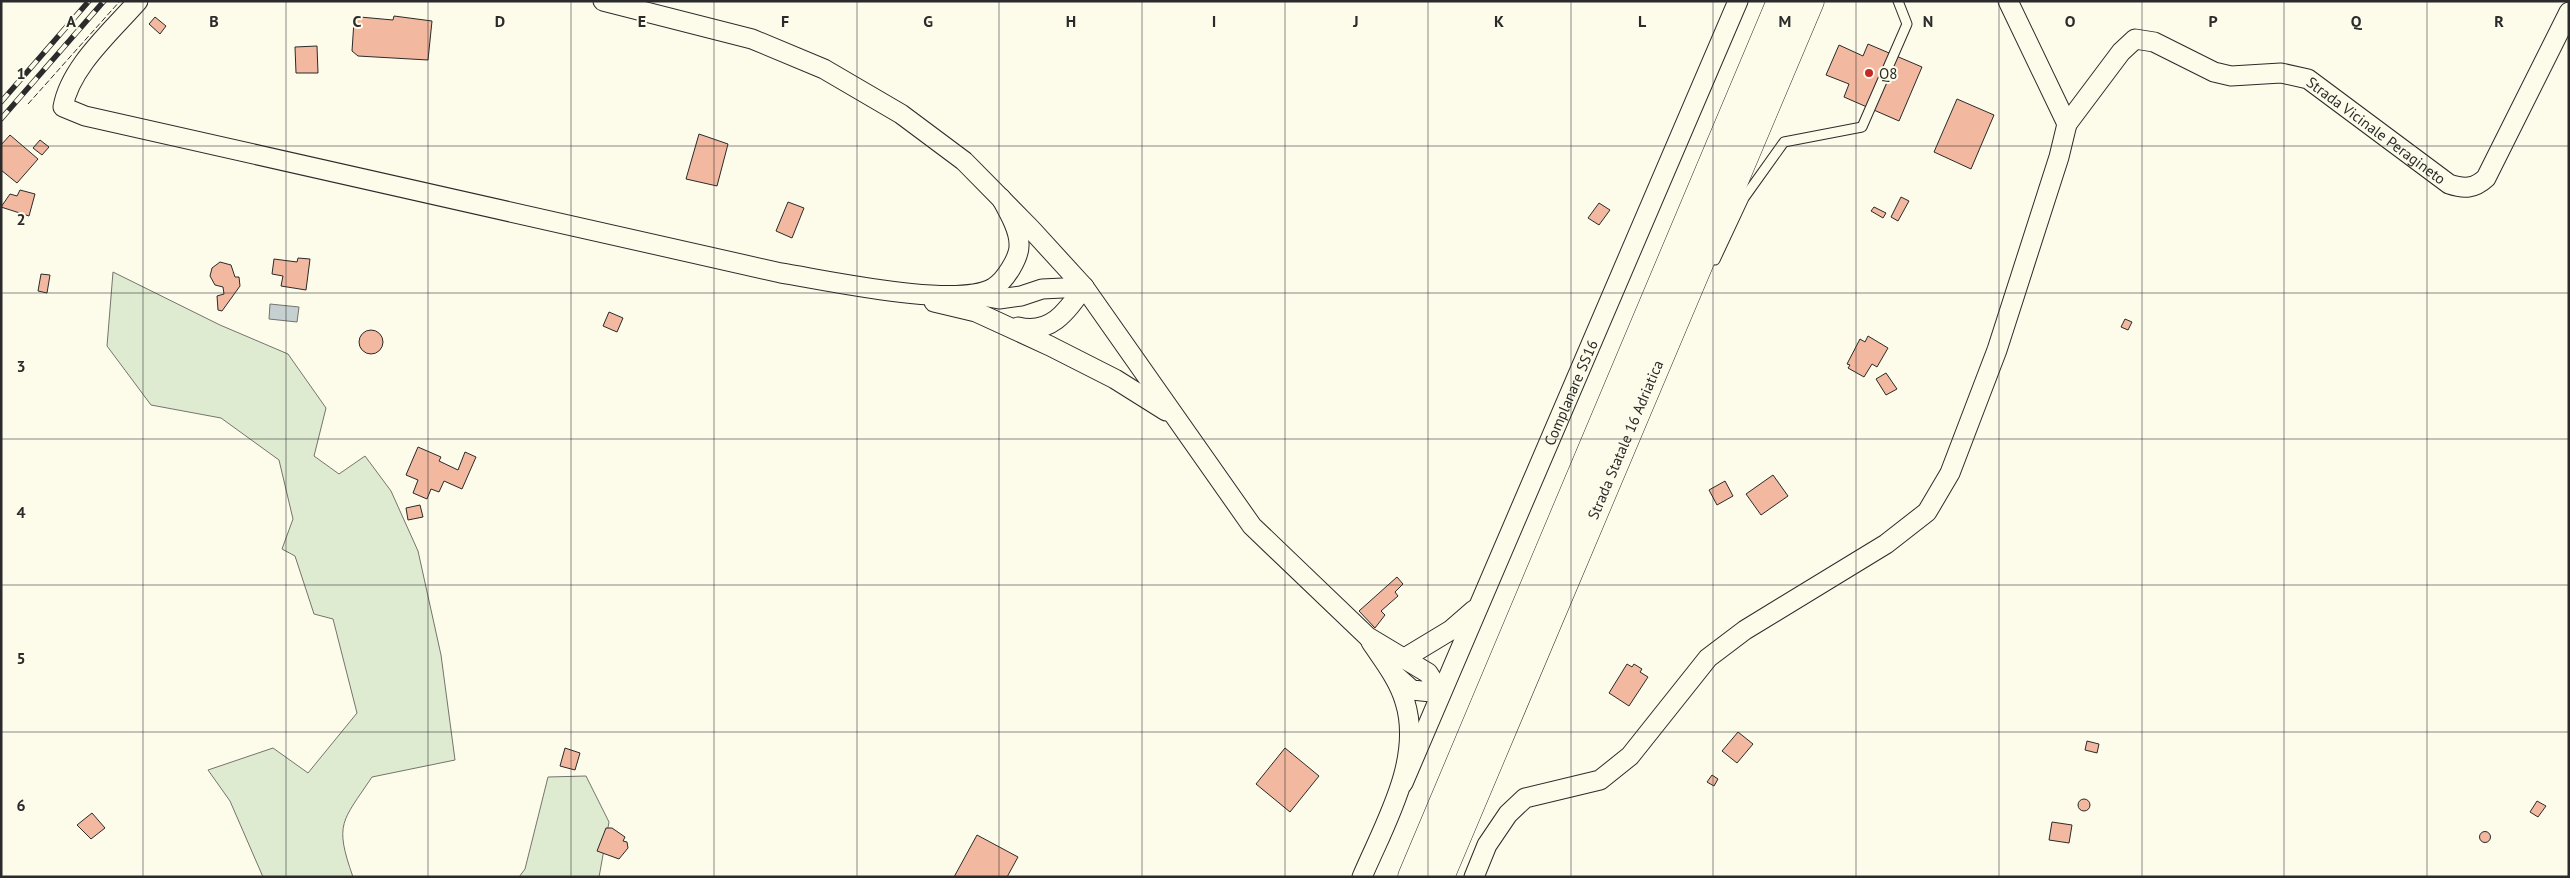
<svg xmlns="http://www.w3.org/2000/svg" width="2570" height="878" font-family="'PT Sans',sans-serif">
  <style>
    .green { fill: #deebd1; stroke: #74746e }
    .water { fill: #c7d0d0; stroke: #74746e }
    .building { fill: #f2b8a0; stroke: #2b2b2b }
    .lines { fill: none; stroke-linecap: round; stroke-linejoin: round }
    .lane-casing { stroke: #2b2b2b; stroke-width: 11 }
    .street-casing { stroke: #2b2b2b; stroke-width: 21 }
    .highway-casing { stroke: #2b2b2b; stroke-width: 29 }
    .lane { stroke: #fdfbea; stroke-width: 9 }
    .street { stroke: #fdfbea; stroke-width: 19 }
    .highway { stroke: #fdfbea; stroke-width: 28 }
    .rail-casing { stroke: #2b2b2b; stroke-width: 5.5 }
    .rail { stroke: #fdfbea; stroke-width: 4; stroke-dasharray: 11; stroke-linecap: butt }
    .fence { stroke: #2b2b2b; stroke-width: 1; stroke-dasharray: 6 2.5; stroke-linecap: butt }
    .grid { fill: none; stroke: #2b2b2b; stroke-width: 1; stroke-opacity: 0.55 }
    .poi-dot { fill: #c62828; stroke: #fdfbea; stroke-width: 2 }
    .labels { text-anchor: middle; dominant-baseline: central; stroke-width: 4; stroke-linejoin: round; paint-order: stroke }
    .poi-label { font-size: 15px; fill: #2b2b2b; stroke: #fdfbea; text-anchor: start }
    .street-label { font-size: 15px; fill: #2b2b2b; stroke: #fdfbea }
    .grid-label { font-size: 16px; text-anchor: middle; font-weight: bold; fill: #2b2b2b; stroke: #fdfbea; stroke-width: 4; stroke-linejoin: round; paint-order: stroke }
  </style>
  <rect width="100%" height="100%" fill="#fdfbea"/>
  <g class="green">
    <path d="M113 272 220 325 288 354 326 408 314 456 339 474 365 456 391 491 418 551 441 655 455 760 372 777C342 822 334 823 353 877H263L230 801 208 770 273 748 308 773 357 713 333 619 314 614 295 556 282 549 293 519 279 460 221 418 151 405 107 346Z"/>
    <path d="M586 776 609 822 599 877H519L525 869 548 777Z"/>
  </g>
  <path class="water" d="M270 304 299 307 297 322 269 319Z"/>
  <g class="building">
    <path d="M394 16 432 21 428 60 358 56 352 51 354 21 360 17 393 20Z"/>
    <path d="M155 17 166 26 160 34 149 24Z"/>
    <path d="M1868 44 1922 67 1899 121 1844 97 1849 84 1826 75 1839 45 1863 56Z"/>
    <path d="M317 46 318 73H296L295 47Z"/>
    <path d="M1957 99 1994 115 1971 169 1934 152Z"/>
    <path d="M699 134 728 144 717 186 686 179Z"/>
    <path d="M10 135 38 159 17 183 1 170V145Z"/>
    <path d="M40 140 49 147 42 155 33 148Z"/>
    <path d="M20 190 35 194 29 216 1 207 10 194 17 196Z"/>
    <path d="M1901 197 1909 201 1898 221 1891 217Z"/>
    <path d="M788 202 804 208 792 238 776 231Z"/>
    <path d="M1599 203 1610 210 1599 225 1588 218Z"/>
    <path d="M1874 207 1886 213 1883 218 1871 211Z"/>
    <path d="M298 258 310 259 306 290 281 286 283 276 272 274 274 259 297 262Z"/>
    <path d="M220 262 231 265 235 277H239L240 286 222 311 218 310 217 296 224 294 223 287 215 285 210 276 212 268Z"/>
    <path d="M41 274 50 275 47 293 38 291Z"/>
    <path d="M609 312 623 318 617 332 603 326Z"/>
    <path d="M2125 319 2132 322 2128 330 2121 327Z"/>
    <circle cx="371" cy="342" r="12"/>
    <path d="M1868 336 1888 348 1877 367 1872 364 1864 377 1848 368 1850 365 1847 364 1860 339 1865 342Z"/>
    <path d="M1886 373 1897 389 1886 395 1876 379Z"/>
    <path d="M418 447 441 457 439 461 458 470 465 452 476 457 462 489 444 481 439 492 431 489 427 499 413 493 418 480 406 475Z"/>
    <path d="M1773 475 1788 496 1761 515 1746 494Z"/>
    <path d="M1725 481 1733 496 1717 505 1709 490Z"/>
    <path d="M420 505 423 517 408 520 406 508Z"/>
    <path d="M1397 577 1403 584 1395 592 1398 596 1381 611 1385 615 1375 628 1359 611Z"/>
    <path d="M1627 664 1632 667 1634 664 1642 669 1640 672 1648 677 1629 706 1609 693Z"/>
    <path d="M1738 732 1753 744 1737 763 1722 751Z"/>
    <path d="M2087 741 2099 744 2097 753 2085 750Z"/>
    <path d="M565 748 580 753 575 770 560 766Z"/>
    <path d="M1285 748 1319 776 1290 812 1256 784Z"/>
    <path d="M1712 775 1718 779 1714 786 1707 782Z"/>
    <circle cx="2084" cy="805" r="6"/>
    <path d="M2537 801 2546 806 2538 817 2530 812Z"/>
    <path d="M92 813 105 828 91 839 77 825Z"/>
    <path d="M2052 822 2072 825 2069 843 2049 840Z"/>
    <path d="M606 828H612L625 837 623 841 627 842 628 848 619 859 597 851Z"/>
    <circle cx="2485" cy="837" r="5.5"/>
    <path d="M977 835 1018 857 1007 877H954Z"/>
  </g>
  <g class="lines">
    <g class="lane-casing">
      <path id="lane" d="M1715 260 1744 198 1784 142 1862 127 1907 24 1898 1"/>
    </g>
    <g class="street-casing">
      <g id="street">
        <path d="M138 1C111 32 70 67 63 107L85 116 781 273C826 280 955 309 993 288 1005 281 1020 257 1019 244 1019 229 1008 211 1001 198"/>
        <path d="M603 1 752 39 824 69 901 114 964 161 1031 229 1084 287 1252 526 1368 637 1428 673 1441 693"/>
        <path id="s1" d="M2067 124 2121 52 2135 39 2154 42 2214 72 2231 76 2281 73 2308 79 2449 184C2464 189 2474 189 2486 178L2569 12"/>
        <path d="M977 295 999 299 1021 296 1042 289 1084 287"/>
        <path d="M934 302 976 312 1050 346 1115 379 1166 411"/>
        <path d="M1018 327C1051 335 1067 311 1084 287"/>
        <path d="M1403 659 1451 630 1474 610"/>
        <path d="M1394 674 1412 690 1441 693"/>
        <path id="s2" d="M1403 783 1738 1"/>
        <path d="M1362 877C1384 825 1423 760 1405 702 1399 680 1383 660 1371 642"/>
        <path d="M1474 877 1487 845 1508 814 1525 798 1600 780 1630 756 1708 658 1745 630 1886 544 1927 512 1950 473 1997 350 2059 157 2067 124 2008 1"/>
      </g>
    </g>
    <g class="highway-casing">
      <g id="highway">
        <path d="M1412 877 1781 1"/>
        <path id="s3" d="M1440 877 1810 1"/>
      </g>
    </g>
    <use href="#lane" class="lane"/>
    <use href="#street" class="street"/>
    <use href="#highway" class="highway"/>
    <g class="rail-casing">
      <g id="rail">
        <path d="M1 102 89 1"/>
        <path d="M1 119 104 1"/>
      </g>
    </g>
    <use href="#rail" class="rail"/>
    <path class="fence" d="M28 104 120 1"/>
  </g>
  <path class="grid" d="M143 1V877M286 1V877M428 1V877M571 1V877M714 1V877M857 1V877M999 1V877M1142 1V877M1285 1V877M1428 1V877M1571 1V877M1713 1V877M1856 1V877M1999 1V877M2142 1V877M2284 1V877M2427 1V877M1 146H2569M1 293H2569M1 439H2569M1 585H2569M1 732H2569"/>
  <circle class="poi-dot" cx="1869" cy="73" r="5"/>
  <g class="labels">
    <g class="poi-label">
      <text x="1879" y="73">Q8</text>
    </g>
    <g class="street-label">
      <text stroke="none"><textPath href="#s1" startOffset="376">Strada Vicinale Peragineto</textPath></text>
      <text stroke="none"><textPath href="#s2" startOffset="425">Complanare SS16</textPath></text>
      <text stroke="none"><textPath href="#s3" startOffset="475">Strada Statale 16 Adriatica</textPath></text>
    </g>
  </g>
  <g class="grid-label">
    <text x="71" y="27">A</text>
    <text x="214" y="27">B</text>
    <text x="357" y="27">C</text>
    <text x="500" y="27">D</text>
    <text x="642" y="27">E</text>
    <text x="785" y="27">F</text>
    <text x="928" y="27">G</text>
    <text x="1071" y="27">H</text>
    <text x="1214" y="27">I</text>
    <text x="1356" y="27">J</text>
    <text x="1499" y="27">K</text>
    <text x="1642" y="27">L</text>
    <text x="1785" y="27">M</text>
    <text x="1928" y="27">N</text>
    <text x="2070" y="27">O</text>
    <text x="2213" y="27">P</text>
    <text x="2356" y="27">Q</text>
    <text x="2499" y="27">R</text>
    <text x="21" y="79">1</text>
    <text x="21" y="225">2</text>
    <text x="21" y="372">3</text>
    <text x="21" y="518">4</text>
    <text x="21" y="664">5</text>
    <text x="21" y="811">6</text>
  </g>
  <rect width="2570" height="878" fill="none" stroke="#2b2b2b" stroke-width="5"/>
</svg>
